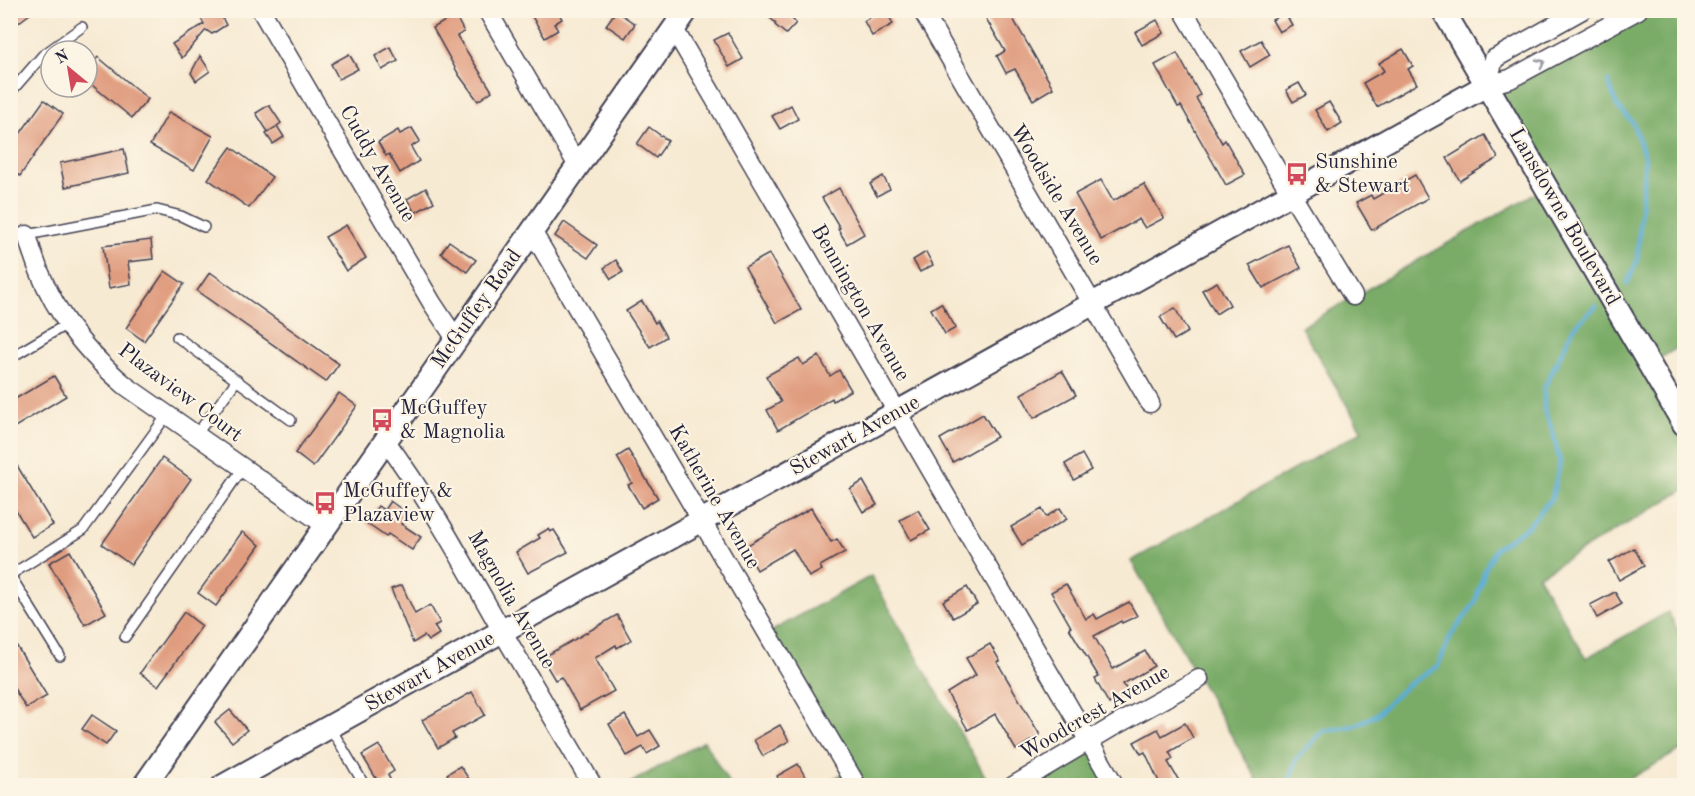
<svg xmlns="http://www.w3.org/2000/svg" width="1695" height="796" font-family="'Old Standard TT',serif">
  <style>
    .forest { fill: #7aac68; stroke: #4e6752; stroke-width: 1.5 }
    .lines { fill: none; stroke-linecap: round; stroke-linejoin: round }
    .stream { stroke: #59acd5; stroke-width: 4.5 }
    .building { fill: #e09c7f }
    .service-casing { stroke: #424052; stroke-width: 12 }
    .minor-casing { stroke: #424052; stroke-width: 21 }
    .tertiary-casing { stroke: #424052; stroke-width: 26 }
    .service { stroke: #fff; stroke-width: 9 }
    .minor { stroke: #fff; stroke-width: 18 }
    .tertiary { stroke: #fff; stroke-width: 22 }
    .oneway { stroke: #9c9ca7 }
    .labels { text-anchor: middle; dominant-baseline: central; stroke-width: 4.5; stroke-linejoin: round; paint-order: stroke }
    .poi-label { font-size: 21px; fill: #22223b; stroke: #fcf5e5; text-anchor: start }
    .street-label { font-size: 21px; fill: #22223b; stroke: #fcf5e5 }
  </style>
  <rect width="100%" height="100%" fill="#fcf5e5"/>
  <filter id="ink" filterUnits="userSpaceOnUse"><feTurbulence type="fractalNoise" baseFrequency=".0167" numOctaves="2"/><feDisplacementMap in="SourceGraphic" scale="12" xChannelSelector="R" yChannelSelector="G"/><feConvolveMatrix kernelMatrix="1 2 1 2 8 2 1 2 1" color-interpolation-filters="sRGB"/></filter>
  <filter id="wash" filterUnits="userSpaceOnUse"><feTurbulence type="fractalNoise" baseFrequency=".008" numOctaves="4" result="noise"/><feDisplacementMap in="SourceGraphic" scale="24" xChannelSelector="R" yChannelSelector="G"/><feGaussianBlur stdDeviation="1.35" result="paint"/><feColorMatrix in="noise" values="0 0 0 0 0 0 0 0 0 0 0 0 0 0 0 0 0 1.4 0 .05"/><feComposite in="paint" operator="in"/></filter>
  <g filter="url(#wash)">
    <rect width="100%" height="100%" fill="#f7ead3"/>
    <g class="forest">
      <path d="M1641 11H1684V344L1650 364 1684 424V490L1538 576 1586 658 1668 612 1684 641V748L1619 785H1260L1131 561 1362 431 1301 327 1546 187 1492 94Z"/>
      <path d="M871 576 990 785H822L848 771 768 633Z"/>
      <path d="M704 741 730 785H627Z"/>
      <path d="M1090 741 1115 786H1013Z"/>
    </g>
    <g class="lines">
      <g class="stream">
        <path d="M1608 81 1617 106 1633 123 1645 158 1637 261 1627 284"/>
        <path d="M1288 786 1296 759 1323 731 1353 726 1376 715 1406 686 1438 666 1450 637 1475 603 1485 569 1496 548 1528 526 1552 498 1560 462 1552 429 1544 410V388L1574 327 1596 306"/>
      </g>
    </g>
    <g id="blocks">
      <g class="building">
        <path d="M10 10H35L10 29Z"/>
        <path d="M196 10H218L226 25 212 34 206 30 182 58 172 44 204 24Z"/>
        <path d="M528 10H557L562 19 554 24 558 30 545 38Z"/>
        <path d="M760 10H783L796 23 786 34 775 25 776 23Z"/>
        <path d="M881 10H886L893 24 872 36 864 21Z"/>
        <path d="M981 10H1008L1053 88 1033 100 1015 69 1006 73 997 56 1005 51Z"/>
        <path d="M616 11 635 24 625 38 606 25Z"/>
        <path d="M1285 13 1292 25 1279 32 1272 20Z"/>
        <path d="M455 15 464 32 457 36 492 91 478 101 459 75 433 28Z"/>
        <path d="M1157 20 1164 33 1142 45 1135 32Z"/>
        <path d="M728 33 743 59 729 67 714 40Z"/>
        <path d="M1261 40 1270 55 1250 67 1241 51Z"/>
        <path d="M390 47 398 61 382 70 375 56Z"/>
        <path d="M1403 49 1413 66 1408 69 1417 84 1377 107 1363 83 1384 71 1379 63Z"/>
        <path d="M1177 53 1200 95 1196 98 1222 143 1225 140 1245 175 1226 185 1181 106 1178 107 1155 65Z"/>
        <path d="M349 54 358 69 339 79 331 64Z"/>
        <path d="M200 56 210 71 196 81 191 73Z"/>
        <path d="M98 57 148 99 132 118 87 81V70Z"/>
        <path d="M1299 83 1306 95 1293 102 1286 90Z"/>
        <path d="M44 100 63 114 20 176 10 169V148Z"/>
        <path d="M1329 102 1342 123 1328 132 1315 110Z"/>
        <path d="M269 105 281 123 277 126 284 137 273 144 266 134 276 127 268 132 256 113Z"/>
        <path d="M791 105 798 119 780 129 772 116Z"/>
        <path d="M169 112 213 136 194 170 150 145Z"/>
        <path d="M649 127 668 141 656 158 637 144Z"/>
        <path d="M412 128 420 141 411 147 419 161 400 173 389 154 386 156 378 142 398 130 400 134Z"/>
        <path d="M1485 135 1498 158 1460 181 1447 158Z"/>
        <path d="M231 147 272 177 249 208 208 179Z"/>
        <path d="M124 149 129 173 65 187 60 163Z"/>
        <path d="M1415 175 1428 198 1372 230 1356 203 1371 195 1373 199Z"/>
        <path d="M883 176 890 189 877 196 870 184Z"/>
        <path d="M1101 180 1113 201 1144 184 1164 218 1145 228 1139 219 1101 240 1075 194Z"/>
        <path d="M426 188 434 202 415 213 407 199Z"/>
        <path d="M839 188 864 234 847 244 838 229 840 228 822 198Z"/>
        <path d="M564 222 597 245 588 258 555 236Z"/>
        <path d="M346 225 366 258 346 271 325 237Z"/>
        <path d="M151 240 153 259 128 262 131 284 109 288 103 246Z"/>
        <path d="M449 241 476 260 467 272 441 253Z"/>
        <path d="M1288 245 1301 268 1263 288 1249 265Z"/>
        <path d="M926 252 933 265 920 272 913 260Z"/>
        <path d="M769 254 801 310 777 323 745 267Z"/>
        <path d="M616 260 623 272 611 279 604 268Z"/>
        <path d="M165 271 184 284 144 341 126 328Z"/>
        <path d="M210 272 339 364 326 382 197 291Z"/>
        <path d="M1217 282 1230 305 1216 314 1202 290Z"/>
        <path d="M642 301 655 323 657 321 666 337 650 347 626 311Z"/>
        <path d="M941 303 956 328 945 334 931 309Z"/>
        <path d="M1175 308 1188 332 1174 340 1160 317Z"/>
        <path d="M819 356 830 376 839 370 851 390 833 401 832 398 778 430 767 410 781 402 766 376 799 358 803 365Z"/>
        <path d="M1062 371 1076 395 1034 418 1021 394Z"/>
        <path d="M54 376 66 396 10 430V402Z"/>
        <path d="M339 393 357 406 313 467 295 453Z"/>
        <path d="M983 414 997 437 953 462 940 439Z"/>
        <path d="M628 450 658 498 642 508 628 485 632 483 617 457Z"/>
        <path d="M10 454 53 525 32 537 10 501Z"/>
        <path d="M1082 454 1091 470 1074 480 1065 464Z"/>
        <path d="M162 458 191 479 131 565 102 544Z"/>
        <path d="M863 481 877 505 863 512 850 489Z"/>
        <path d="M390 501 408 514 401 524 421 537 412 550 388 534 386 537 366 523 378 506 384 510Z"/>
        <path d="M811 508 831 542 837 539 845 552 820 566 822 570 809 577 793 549 757 570 744 547Z"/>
        <path d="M1060 508 1067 519 1022 545 1011 527 1042 509 1046 517Z"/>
        <path d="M918 510 930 530 911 540 900 520Z"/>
        <path d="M548 529 550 532 554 530 568 552 528 573 516 552 540 538 538 535Z"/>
        <path d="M242 532 260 545 216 606 198 593Z"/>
        <path d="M1634 548 1644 566 1619 580 1609 562Z"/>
        <path d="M70 551 106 613 85 625 49 563Z"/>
        <path d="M1066 584 1086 619 1094 614 1097 619 1129 602 1137 616 1122 623 1121 621 1094 636 1113 669 1145 651 1154 666 1123 684 1128 692 1109 704 1095 679 1099 677 1069 628 1071 627 1051 592Z"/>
        <path d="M402 585 415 614 430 605 440 623 434 626 439 634 428 641 424 636 413 643 391 589Z"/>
        <path d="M967 587 977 604 953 618 943 601Z"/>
        <path d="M1615 592 1622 604 1597 618 1590 605Z"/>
        <path d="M184 612 202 626 158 686 140 673Z"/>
        <path d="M617 615 631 640 617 648 616 645 595 658 614 691 580 710 561 677 555 680 542 658Z"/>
        <path d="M10 635 47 696 26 708 10 682Z"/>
        <path d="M990 644 1000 661 997 662 1040 735 1016 750 995 714 968 730 947 693 976 675 966 658Z"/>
        <path d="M472 692 485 715 452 733 455 738 438 748 422 720Z"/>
        <path d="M230 710 247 730 232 742 215 722Z"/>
        <path d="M92 715 116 731 106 745 82 729Z"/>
        <path d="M625 715 638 737 650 730 660 746 647 754 643 747 627 756 609 724Z"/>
        <path d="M1185 723 1193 738 1169 752 1173 759 1168 762 1182 786H1161L1145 752 1141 754 1134 742 1158 729 1162 736Z"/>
        <path d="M780 725 789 741 763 756 754 740Z"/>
        <path d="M379 745 394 771 388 775 390 779 380 785 362 755Z"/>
        <path d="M798 764 807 780 796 786H782L777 776Z"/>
        <path d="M460 766 469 779 458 786H454L447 774Z"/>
      </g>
    </g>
  </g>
  <g filter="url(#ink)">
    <use href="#blocks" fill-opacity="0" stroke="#424052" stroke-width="1.5"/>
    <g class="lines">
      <g class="service-casing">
        <g id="service">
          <path d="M10 93 43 55 82 27"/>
          <path d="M10 231 27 235 157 210 181 216 204 227"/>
          <path d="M177 337 291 420"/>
          <path d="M10 358 67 324"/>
          <path d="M196 435 237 380"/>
          <path d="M125 637 243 468"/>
          <path d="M60 656 10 575 83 530 167 415"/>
          <path d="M330 727 365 786"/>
        </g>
      </g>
      <g class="minor-casing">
        <g id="minor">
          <path d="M261 10 432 303 456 339"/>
          <path d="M487 10 578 166"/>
          <path d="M922 10 1150 403"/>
          <path d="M1183 10 1291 194 1353 296"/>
          <path d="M1582 10 1494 59 1487 85 1510 79 1638 10"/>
          <path d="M674 29 1115 786"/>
          <path d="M532 231 857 786"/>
          <path d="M27 235C44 298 76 344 126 386L325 525"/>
          <path d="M385 440C430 501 465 566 502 631 532 683 563 734 593 786"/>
          <path d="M1013 786 1114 726 1199 679"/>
        </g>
      </g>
      <g class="tertiary-casing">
        <g id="tertiary">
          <path d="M1443 10 1684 424"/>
          <path d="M144 786 687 10"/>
          <path d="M223 786 1487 85"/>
        </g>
      </g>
      <use href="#service" class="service"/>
      <use href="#minor" class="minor"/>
      <use href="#tertiary" class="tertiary"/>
    </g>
    <defs><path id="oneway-chevron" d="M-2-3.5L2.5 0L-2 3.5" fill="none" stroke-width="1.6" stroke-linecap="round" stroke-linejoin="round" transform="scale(1.5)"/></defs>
    <use class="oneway" href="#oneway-chevron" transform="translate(1541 63) rotate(-28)"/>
  </g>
  <defs>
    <g id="bus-bare" transform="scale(1.8)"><path d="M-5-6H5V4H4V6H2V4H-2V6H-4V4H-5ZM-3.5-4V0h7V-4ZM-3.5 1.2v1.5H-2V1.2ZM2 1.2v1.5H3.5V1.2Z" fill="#d1495b" stroke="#fcf5e5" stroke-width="2.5" paint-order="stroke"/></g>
  </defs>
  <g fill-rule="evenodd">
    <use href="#bus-bare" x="1297" y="174"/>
    <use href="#bus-bare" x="382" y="420"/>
    <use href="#bus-bare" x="325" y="503"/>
  </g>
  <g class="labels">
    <g class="poi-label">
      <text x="1315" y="162">Sunshine<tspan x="1315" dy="24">&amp; Stewart</tspan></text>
      <text x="400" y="408">McGuffey<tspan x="400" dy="24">&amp; Magnolia</tspan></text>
      <text x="343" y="491">McGuffey &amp;<tspan x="343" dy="24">Plazaview</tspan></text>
    </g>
    <g class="street-label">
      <text transform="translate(377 164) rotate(60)">Cuddy Avenue</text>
      <text transform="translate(1056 195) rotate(59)">Woodside Avenue</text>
      <text transform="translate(1564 217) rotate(60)">Lansdowne Boulevard</text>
      <text transform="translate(860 303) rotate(60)">Bennington Avenue</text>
      <text transform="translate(477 309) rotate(-55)">McGuffey Road</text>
      <text transform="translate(180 393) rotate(37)">Plazaview Court</text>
      <text transform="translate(855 436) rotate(-29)">Stewart Avenue</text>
      <text transform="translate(714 497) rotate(60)">Katherine Avenue</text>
      <text transform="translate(511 600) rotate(60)">Magnolia Avenue</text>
      <text transform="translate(430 672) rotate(-29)">Stewart Avenue</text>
      <text transform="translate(1095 713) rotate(-30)">Woodcrest Avenue</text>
    </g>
  </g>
  <rect width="1695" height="796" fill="none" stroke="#fcf5e5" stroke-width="36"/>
  <g transform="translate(69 69) rotate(330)"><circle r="28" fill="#fcf5e5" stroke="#a5a1a1" stroke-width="1.5"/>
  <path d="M0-4.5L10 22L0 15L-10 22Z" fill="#d1495b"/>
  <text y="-9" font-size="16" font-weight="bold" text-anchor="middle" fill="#22223b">N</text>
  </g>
</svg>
